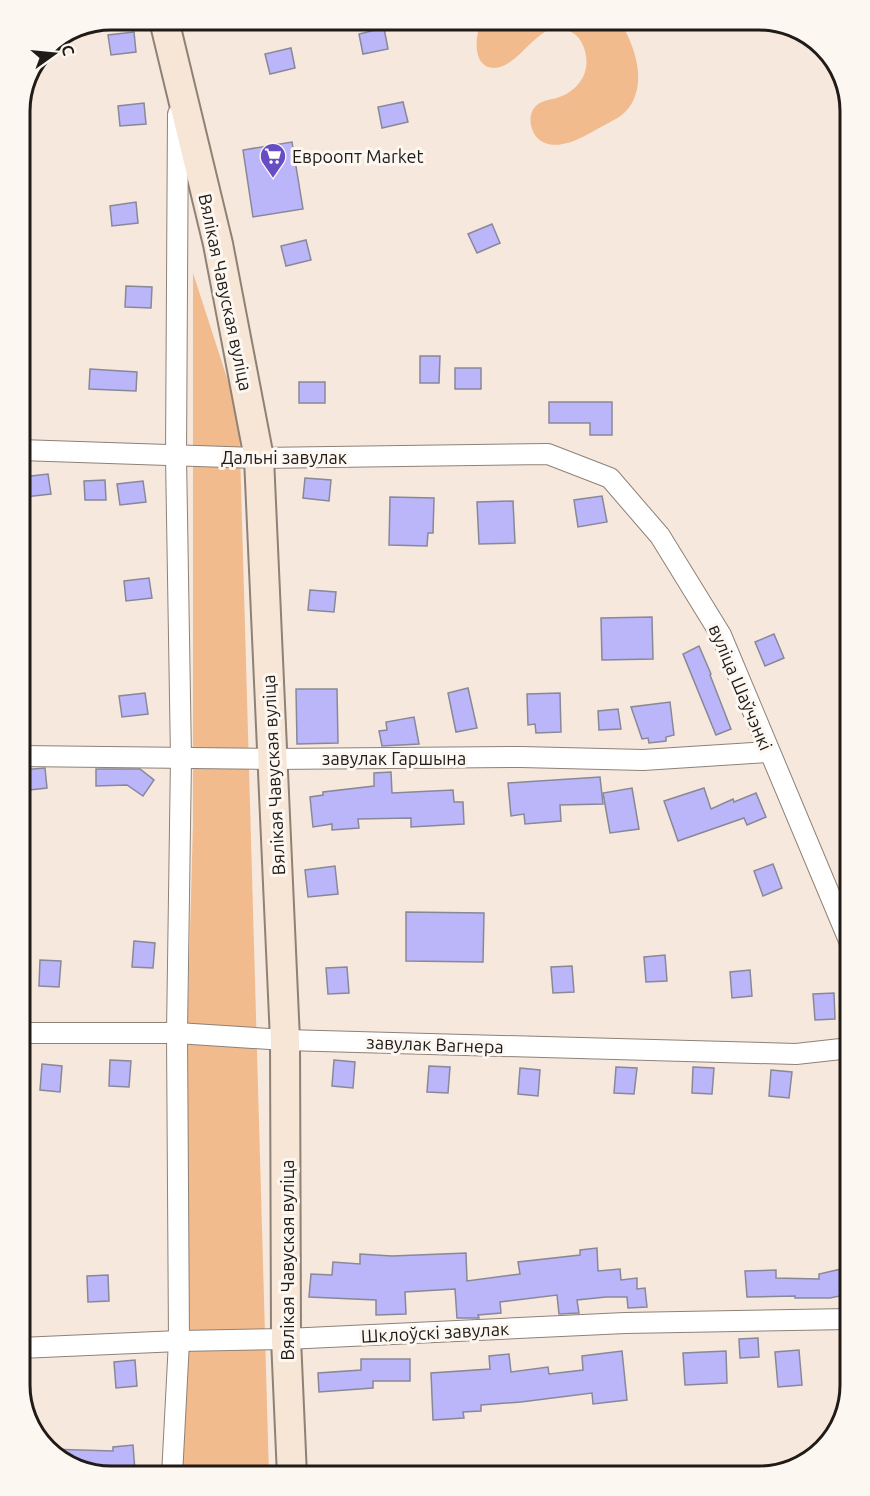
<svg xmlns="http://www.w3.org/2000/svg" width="870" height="1496" font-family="Ubuntu,sans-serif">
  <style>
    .green { fill: #f1bb8d }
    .building { fill: #bbb5f9; stroke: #898897; stroke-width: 1.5 }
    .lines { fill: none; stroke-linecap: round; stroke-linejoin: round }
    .minor-casing { stroke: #8e8176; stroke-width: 22 }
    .secondary-casing { stroke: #8e8176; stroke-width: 32 }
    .minor { stroke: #fff; stroke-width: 20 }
    .secondary { stroke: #f7e6d6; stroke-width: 28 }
    .labels { text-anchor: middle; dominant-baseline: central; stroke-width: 6; stroke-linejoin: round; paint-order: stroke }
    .poi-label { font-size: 18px; fill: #201b17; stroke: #fdf7f2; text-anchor: start }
    .street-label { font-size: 18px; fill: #201b17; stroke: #fdf7f2 }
    .rim { fill: none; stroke: #201b17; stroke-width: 3 }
  </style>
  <rect width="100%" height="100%" fill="#f6e8dd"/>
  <g class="green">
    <path d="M483 20H620C631 41 642 65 637 89 635 98 631 107 624 113 619 118 611 121 605 125 587 134 561 153 541 141 530 134 526 114 537 105 544 99 554 100 562 96 578 89 589 74 586 56 585 48 581 38 573 33 543 13 525 60 500 67 472 74 473 35 483 20Z"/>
    <path d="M193 273 239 415 269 1476H175L193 824Z"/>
  </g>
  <g class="building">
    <path d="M384 28 388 49 363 54 359 34Z"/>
    <path d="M134 32 136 52 111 55 108 35Z"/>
    <path d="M291 48 295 68 270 74 265 54Z"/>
    <path d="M403 102 408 122 382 128 378 107Z"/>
    <path d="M144 103 146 124 120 126 118 106Z"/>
    <path d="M292 142 303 209 253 217 243 150Z"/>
    <path d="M136 202 138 223 112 226 110 206Z"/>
    <path d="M492 224 500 243 477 253 468 234Z"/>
    <path d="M306 240 311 260 286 266 281 246Z"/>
    <path d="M126 286 152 287 151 308 125 307Z"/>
    <path d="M420 356H440L439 383H420Z"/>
    <rect x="455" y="368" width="26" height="21"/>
    <path d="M90 369 137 372 136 391 89 389Z"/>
    <rect x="299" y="382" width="26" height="21"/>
    <path d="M549 402H612V435H590V423H549Z"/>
    <path d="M48 474 51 494 25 497 22 477Z"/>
    <path d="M305 478 331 480 329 501 303 498Z"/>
    <path d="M105 480 106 500H85L84 481Z"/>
    <path d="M143 481 146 502 120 505 117 484Z"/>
    <path d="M602 496 607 522 578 527 574 500Z"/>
    <path d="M390 497 434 498 433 533H428L427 546 389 545Z"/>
    <path d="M513 501 515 543 479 544 477 502Z"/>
    <path d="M149 578 152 598 126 601 124 581Z"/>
    <path d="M310 590 336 592 334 612 308 610Z"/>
    <path d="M652 617 653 659 602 660 601 618Z"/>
    <path d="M774 634 784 658 765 666 755 642Z"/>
    <path d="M699 646 711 674 710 675 731 729 716 735 683 654Z"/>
    <path d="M468 688 477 728 456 732 448 693Z"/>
    <path d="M296 689H337L338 743 297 744Z"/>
    <path d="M145 693 148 714 122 717 119 696Z"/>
    <path d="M560 693 561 732 536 733 535 724 528 725 527 694Z"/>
    <path d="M670 702 674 735 666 737V741L649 743 648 738 642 739 631 707Z"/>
    <path d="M618 709 621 729 599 730 598 711Z"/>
    <path d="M414 717 419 744 382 746 379 731 387 730 386 722Z"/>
    <path d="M45 768 47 788 21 791 20 770Z"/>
    <path d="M96 769H140L154 780 143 796 127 785 96 786Z"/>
    <path d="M391 772 392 793 453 790 454 802H463L464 824 411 827V818L358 819 359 828 332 830V824L313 827 310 797 323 795V792L374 786V773Z"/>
    <path d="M600 777 603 804 560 805 561 821 525 824 524 814 511 816 508 783Z"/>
    <path d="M632 788 639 829 610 833 603 793Z"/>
    <path d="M704 788 711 809 733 799 734 802 756 793 766 817 747 825 744 818 678 841 664 801Z"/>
    <path d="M773 864 782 888 763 896 754 871Z"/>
    <path d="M335 866 338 894 308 897 305 870Z"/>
    <path d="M406 912 484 913 483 962 406 961Z"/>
    <path d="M134 941 155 943 153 968 132 967Z"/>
    <path d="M665 955 667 981 646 982 644 957Z"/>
    <path d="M40 960 61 961 59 987 39 986Z"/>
    <path d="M572 966 574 992 553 993 551 967Z"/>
    <path d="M347 967 349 993 328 994 326 968Z"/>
    <path d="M750 970 752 996 732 998 730 972Z"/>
    <path d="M834 993 835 1019 815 1020 813 994Z"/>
    <path d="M110 1060 131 1061 129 1087 109 1086Z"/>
    <path d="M334 1060 355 1062 353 1088 332 1086Z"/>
    <path d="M42 1064 62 1066 60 1092 40 1090Z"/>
    <path d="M429 1066 450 1067 448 1093 427 1092Z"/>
    <path d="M616 1067 637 1068 634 1094 614 1093Z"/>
    <path d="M693 1067 714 1068 712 1094 692 1093Z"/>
    <path d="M520 1068 540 1070 538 1096 518 1094Z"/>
    <path d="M771 1070 792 1072 789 1098 769 1096Z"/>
    <path d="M597 1248 598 1271 620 1269 621 1280 637 1278V1289L645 1288 647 1307 628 1308 627 1297H606L577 1300 579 1313 559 1314 557 1295 500 1302 501 1313 478 1315 479 1318H457L455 1289 405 1292 406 1314 376 1315V1300L309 1297 311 1274 332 1275 333 1262 360 1264V1254L392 1256 466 1253 467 1281 520 1274 518 1262 580 1255V1250Z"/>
    <path d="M850 1267V1294L830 1298H795V1296L747 1297 745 1271 776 1270V1278L819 1279V1274Z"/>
    <path d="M108 1275 109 1301 88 1302 87 1276Z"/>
    <path d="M758 1338 759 1357 740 1358 739 1339Z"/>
    <path d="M799 1350 802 1385 778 1387 775 1352Z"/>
    <path d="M622 1351 627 1400 593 1404 592 1393 521 1402 481 1405V1411L463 1412 464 1418 433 1420 431 1373 490 1369 489 1356 509 1354 511 1372 548 1367 549 1374 583 1370 582 1356Z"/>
    <path d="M726 1351 727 1383 685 1385 683 1353Z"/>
    <path d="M361 1359H410V1381H373V1388L319 1392 318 1373 361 1370Z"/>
    <path d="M135 1360 137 1386 116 1388 114 1362Z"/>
    <path d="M133 1445 135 1471 114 1473V1469L79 1468 60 1461 49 1449 113 1451V1447Z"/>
  </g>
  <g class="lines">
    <g class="minor-casing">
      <g id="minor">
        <path d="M20 450 259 458 548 454 610 478 660 536 721 635 850 943"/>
        <path d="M20 756 272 759 521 757 643 760 769 752"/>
        <path d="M20 1033H177L285 1040 796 1054 850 1048"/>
        <path d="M20 1348 179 1341 286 1339 625 1323 850 1319"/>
        <path d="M172 1476 179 1341 177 1033 181 758 176 456 178 114"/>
      </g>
    </g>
    <g class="secondary-casing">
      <path id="secondary" d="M164 20 218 244 259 458 285 1040 286 1339 292 1476"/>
    </g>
    <use href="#minor" class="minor"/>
    <use href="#secondary" class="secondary"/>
  </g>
  <defs>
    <g id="supermarket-pin" transform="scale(1.35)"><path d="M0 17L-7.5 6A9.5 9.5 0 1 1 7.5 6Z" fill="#664cc5" stroke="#fdf7f2"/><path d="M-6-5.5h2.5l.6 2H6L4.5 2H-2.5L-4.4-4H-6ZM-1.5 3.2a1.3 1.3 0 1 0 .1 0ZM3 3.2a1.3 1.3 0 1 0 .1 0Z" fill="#fff"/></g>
  </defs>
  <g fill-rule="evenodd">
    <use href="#supermarket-pin" x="273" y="156"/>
  </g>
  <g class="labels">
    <g class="poi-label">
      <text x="292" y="156">Евроопт Market</text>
    </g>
    <g class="street-label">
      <text transform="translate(226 292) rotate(78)">Вялікая Чавуская вуліца</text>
      <text x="284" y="457">Дальні завулак</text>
      <text transform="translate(741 687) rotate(67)">вуліца Шаўчэнкі</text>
      <text x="394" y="758">завулак Гаршына</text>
      <text transform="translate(273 775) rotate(-93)">Вялікая Чавуская вуліца</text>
      <text transform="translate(435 1044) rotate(2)">завулак Вагнера</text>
      <text transform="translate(287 1260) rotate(-90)">Вялікая Чавуская вуліца</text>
      <text transform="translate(435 1332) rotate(-3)">Шклоўскі завулак</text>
    </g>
  </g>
  <path d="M0 0H870V1496H0ZM111 30H759A81 81 0 0 1 840 111V1385A81 81 0 0 1 759 1466H111A81 81 0 0 1 30 1385V111A81 81 0 0 1 111 30Z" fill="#fdf7f2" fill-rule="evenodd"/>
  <path class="rim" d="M111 30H759A81 81 0 0 1 840 111V1385A81 81 0 0 1 759 1466H111A81 81 0 0 1 30 1385V111A81 81 0 0 1 111 30Z"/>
  <g transform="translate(54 54) rotate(75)" stroke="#fdf7f2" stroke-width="4.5" paint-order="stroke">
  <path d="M0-4.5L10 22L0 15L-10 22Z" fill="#201b17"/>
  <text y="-9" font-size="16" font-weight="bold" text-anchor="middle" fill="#201b17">С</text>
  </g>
</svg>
